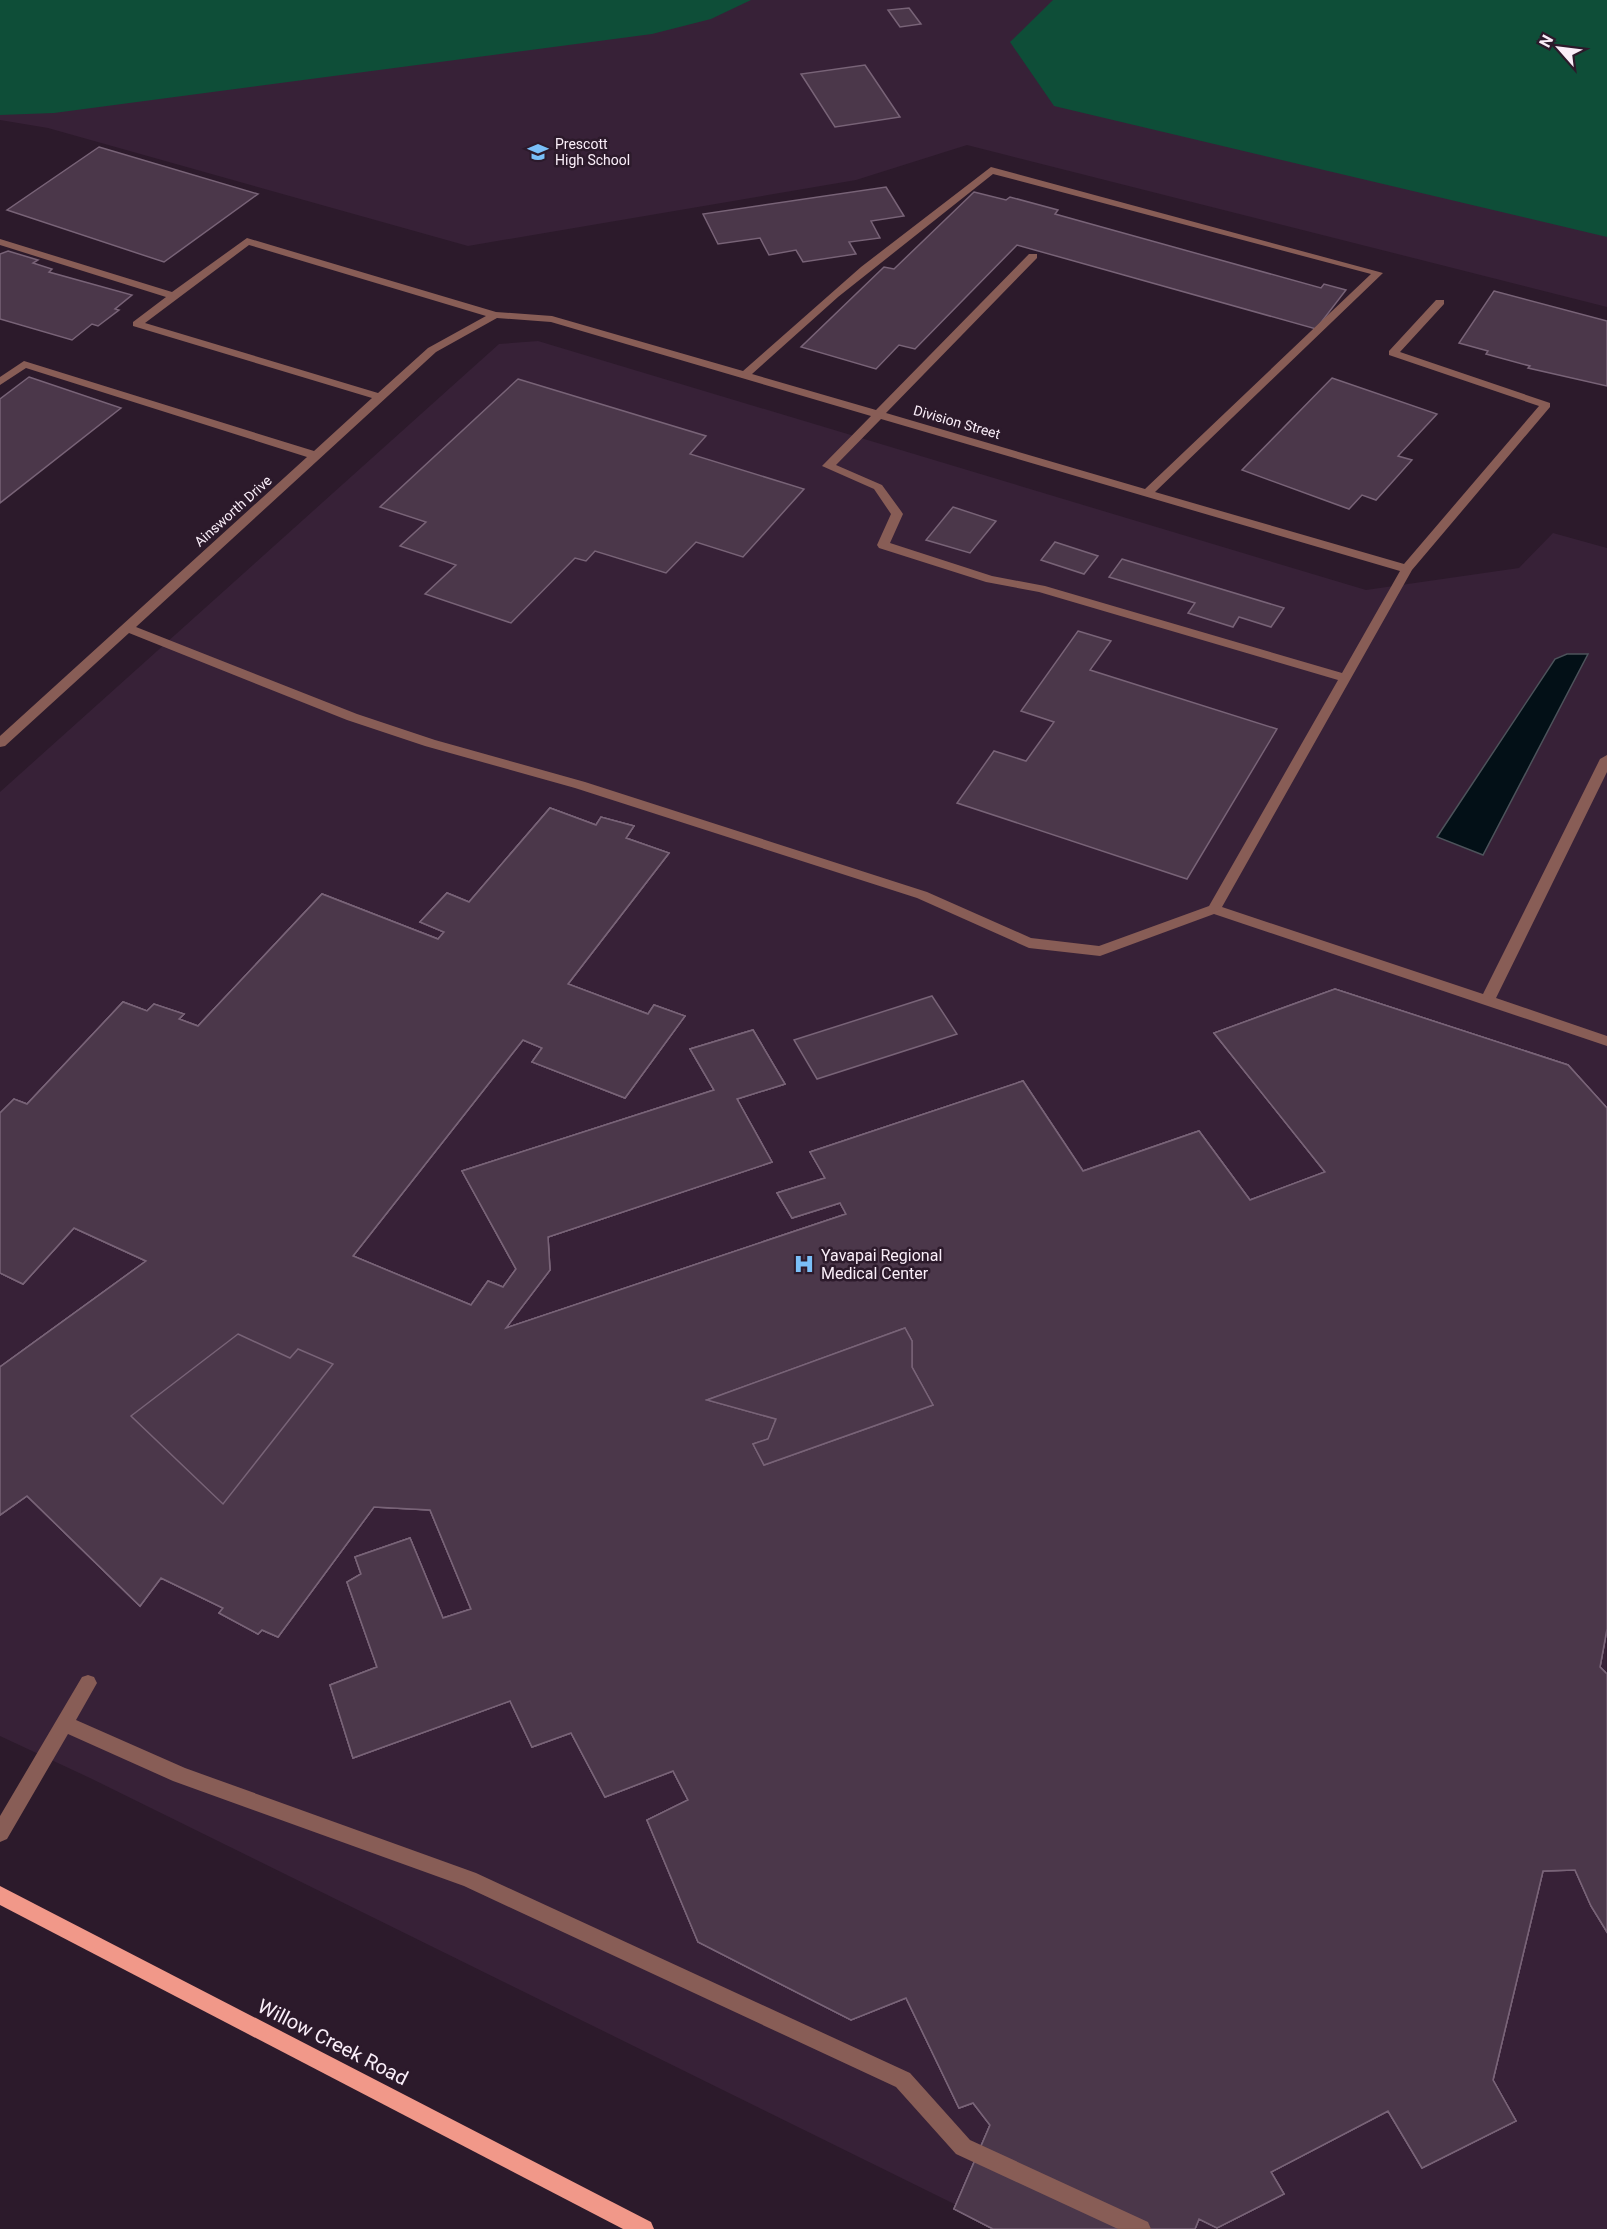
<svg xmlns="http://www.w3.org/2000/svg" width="1607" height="2229" font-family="Roboto,sans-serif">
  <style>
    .built { fill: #372137 }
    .green { fill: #0e4e38 }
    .water { fill: #031017; stroke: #4d535b; stroke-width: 1.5 }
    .building { fill: #4b374a; stroke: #786377; stroke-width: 1.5; fill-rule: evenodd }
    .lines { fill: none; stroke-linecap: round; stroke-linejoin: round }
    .minor { fill: #885d56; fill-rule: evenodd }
    .major { fill: #f19889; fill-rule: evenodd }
    .labels { text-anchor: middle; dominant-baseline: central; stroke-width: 5; stroke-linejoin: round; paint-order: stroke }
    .far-poi-label { font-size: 14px; fill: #faeef9; stroke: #2c1a2b; text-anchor: start }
    .far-street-label { font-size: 14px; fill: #faeef9; stroke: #2c1a2b }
    .poi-label { font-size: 16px; fill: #faeef9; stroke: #2c1a2b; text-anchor: start }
    .near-street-label { font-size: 20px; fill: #faeef9; stroke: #2c1a2b }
  </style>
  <rect width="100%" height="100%" fill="#2c1a2b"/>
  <g class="built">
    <path d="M0 0H1607V307L967 145 856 180 468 246 48 128 0 120Z"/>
    <path d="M538 341 1366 590 1519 568 1553 533 1607 548V2229H1005L90 1778 0 1736V792L499 344Z"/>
  </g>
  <g class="green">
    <path d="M0 0H751L711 19 652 34 54 113 0 115Z"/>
    <path d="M1053 0H1607V237L1054 106 1010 42Z"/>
  </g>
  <path class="water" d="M1567 654H1588L1483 855 1437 837 1555 659Z"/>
  <g class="building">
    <path d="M909 8 921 24 900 27 888 10Z"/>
    <path d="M865 65 900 117 835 127 801 74Z"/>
    <path d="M99 147 258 194 164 262 7 210Z"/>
    <path d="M886 187 904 216 871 221 880 238 849 242 856 254 803 262 796 250 769 255 760 238 718 244 703 214Z"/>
    <path d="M974 192 1006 200 1010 197 1058 210 1055 214 1321 288 1324 284 1346 290 1316 329 1017 245 915 349 899 345 876 369 801 347 884 267 894 269Z"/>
    <path d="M8 251 38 260 33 263 52 269 49 272 132 295 115 309 119 310 98 326 92 324 72 340 0 319V254Z"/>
    <path d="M1494 291 1607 321V386L1528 368 1530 366 1486 354 1488 351 1459 343Z"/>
    <path d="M29 377 121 408 0 503V399Z"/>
    <path d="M1332 378 1437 414 1398 456 1412 460 1376 500 1362 495 1349 509 1242 470Z"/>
    <path d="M518 379 706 436 690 454 804 489 743 557 696 542 666 573 595 551 586 561 575 558 511 623 425 594 456 565 400 546 426 522 380 507Z"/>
    <path d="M953 507 996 521 970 553 926 540Z"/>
    <path d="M1055 542 1098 556 1084 574 1041 560Z"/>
    <path d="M1122 559 1284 608 1271 627 1239 617 1233 627 1188 613 1195 603 1109 577Z"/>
    <path d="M1078 631 1111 641 1090 670 1277 729 1187 879 957 803 994 751 1026 761 1054 722 1021 711Z"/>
    <path d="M550 808 596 825 601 817 634 826 626 838 669 853 568 984 648 1014 654 1005 685 1016 625 1098 532 1062 542 1048 523 1040 353 1256 471 1305 488 1281 503 1287 516 1269 462 1171 714 1090 690 1049 753 1030 785 1084 737 1099 772 1162 548 1237 550 1270 506 1328 846 1214 840 1203 792 1218 777 1193 825 1178 810 1152 1023 1081 1083 1171 1199 1131 1250 1200 1325 1172 1214 1033 1335 989 1568 1065 1607 1108V1629L1600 1667 1607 1674V1932L1591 1906 1575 1870 1543 1871 1493 2080 1516 2121 1422 2168 1388 2111 1271 2172 1284 2194 1217 2228 1199 2219 1195 2229H993L954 2209 990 2125 973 2103 959 2108 906 1998 851 2020 698 1942 647 1820 688 1800 673 1771 605 1797 571 1733 532 1747 510 1701 353 1758 330 1685 377 1667 347 1582 361 1574 355 1557 410 1538 443 1618 471 1609 430 1510 374 1507 278 1637 262 1630 258 1634 219 1613 223 1608 161 1578 140 1606 27 1496 0 1515V1367L146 1261 74 1228 23 1284 0 1273V1113L14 1099 27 1104 123 1002 147 1011 154 1004 184 1014 179 1019 198 1026 322 894 438 939 444 932 420 922 447 893 469 902ZM238 1334 290 1358 298 1349 333 1364 223 1504 131 1416Z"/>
    <path d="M550 808 596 825 601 817 634 826 626 838 669 853 568 984 648 1014 654 1005 685 1016 625 1098 532 1062 542 1048 523 1040 353 1256 471 1305 488 1281 503 1287 516 1269 462 1171 714 1090 690 1049 753 1030 785 1084 737 1099 772 1162 548 1237 550 1270 506 1328 846 1214 840 1203 792 1218 777 1193 825 1178 810 1152 1023 1081 1083 1171 1199 1131 1250 1200 1325 1172 1214 1033 1335 989 1568 1065 1607 1108V1629L1600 1667 1607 1674V1932L1591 1906 1575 1870 1543 1871 1493 2080 1516 2121 1422 2168 1388 2111 1271 2172 1284 2194 1217 2228 1199 2219 1195 2229H993L954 2209 990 2125 973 2103 959 2108 906 1998 851 2020 698 1942 647 1820 688 1800 673 1771 605 1797 571 1733 532 1747 510 1701 353 1758 330 1685 377 1667 347 1582 361 1574 355 1557 410 1538 443 1618 471 1609 430 1510 374 1507 278 1637 262 1630 258 1634 219 1613 223 1608 161 1578 140 1606 27 1496 0 1515V1367L146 1261 74 1228 23 1284 0 1273V1113L14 1099 27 1104 123 1002 147 1011 154 1004 184 1014 179 1019 198 1026 322 894 438 939 444 932 420 922 447 893 469 902ZM905 1328 912 1341V1367L933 1405 764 1465 753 1444 768 1439 776 1419 707 1400ZM238 1334 290 1358 298 1349 333 1364 223 1504 131 1416Z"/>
    <path d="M550 808 596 825 601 817 634 826 626 838 669 853 568 984 648 1014 654 1005 685 1016 625 1098 532 1062 542 1048 523 1040 353 1256 471 1305 488 1281 503 1287 516 1269 462 1171 714 1090 690 1049 753 1030 785 1084 737 1099 772 1162 548 1237 550 1270 506 1328 846 1214 840 1203 792 1218 777 1193 825 1178 810 1152 1023 1081 1083 1171 1199 1131 1250 1200 1325 1172 1214 1033 1335 989 1568 1065 1607 1108V1629L1600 1667 1607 1674V1932L1591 1906 1575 1870 1543 1871 1493 2080 1516 2121 1422 2168 1388 2111 1271 2172 1284 2194 1217 2228 1199 2219 1195 2229H993L954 2209 990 2125 973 2103 959 2108 906 1998 851 2020 698 1942 647 1820 688 1800 673 1771 605 1797 571 1733 532 1747 510 1701 353 1758 330 1685 377 1667 347 1582 361 1574 355 1557 410 1538 443 1618 471 1609 430 1510 374 1507 278 1637 262 1630 258 1634 219 1613 223 1608 161 1578 140 1606 27 1496 0 1515V1367L146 1261 74 1228 23 1284 0 1273V1113L14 1099 27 1104 123 1002 147 1011 154 1004 184 1014 179 1019 198 1026 322 894 438 939 444 932 420 922 447 893 469 902ZM905 1328 912 1341V1367L933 1405 764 1465 753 1444 768 1439 776 1419 707 1400Z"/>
    <path d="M932 996 957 1034 817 1079 794 1040Z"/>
    <path d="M905 1328 912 1341V1367L933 1405 764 1465 753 1444 768 1439 776 1419 707 1400Z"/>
    <path d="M238 1334 290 1358 298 1349 333 1364 223 1504 131 1416Z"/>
  </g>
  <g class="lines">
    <g class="minor">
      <path d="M991 167 1383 273 1155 492 1404 564 1539 406 1389 355V351L1436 300H1444V304L1400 352 1550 403V407L1412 570 1222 907 1483 994 1600 759 1607 755V772L1496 998 1607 1036V1046L1214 914 1100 956 1029 948 917 898 575 788 425 746 347 720 129 633 5 746 0 747V736L307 457 26 368 0 385V377L24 361 314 451 372 398 133 326V322L166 297 0 245V239L172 292 247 238 496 312 552 316 743 371 861 267ZM993 174 1371 274 1145 489 886 413 1037 258V254H1029L876 410 752 374 838 297ZM249 245 486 316 428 348 378 393 145 323ZM497 318 551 322 871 416 822 466 874 489 891 514 877 545 879 548 986 582 1039 592 1338 680 1209 906 1099 946 1031 938 927 892 585 782 435 740 357 714 136 627 436 352ZM881 419 1400 571 1342 673 1045 586 992 576 890 543 903 514 901 511 882 485 836 465Z"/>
      <path d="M88 1675 94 1677 97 1683 76 1720 185 1768 476 1873 910 2073 970 2140 1148 2222 1151 2229H1118L956 2154 896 2087 464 1886 173 1781 68 1734 7 1839 0 1842V1816L82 1677Z"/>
    </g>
    <path class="major" d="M0 1886 651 2222 654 2229H623L0 1905Z"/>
  </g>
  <defs>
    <g id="school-bare" transform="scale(1.62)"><path d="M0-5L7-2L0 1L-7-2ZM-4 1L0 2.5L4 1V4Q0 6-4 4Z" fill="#7abff8" stroke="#2c1a2b" stroke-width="2.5" paint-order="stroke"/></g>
    <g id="hospital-bare" transform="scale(1.62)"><path d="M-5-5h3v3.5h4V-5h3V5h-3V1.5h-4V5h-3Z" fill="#7abff8" stroke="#2c1a2b" stroke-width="2.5" paint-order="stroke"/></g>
  </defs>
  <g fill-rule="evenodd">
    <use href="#school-bare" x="538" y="152"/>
    <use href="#hospital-bare" x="804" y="1264"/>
  </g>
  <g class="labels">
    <g class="far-poi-label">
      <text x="555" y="144">Prescott<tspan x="555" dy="16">High School</tspan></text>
    </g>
    <g class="far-street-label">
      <text transform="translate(957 422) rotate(16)">Division Street</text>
      <text transform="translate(233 511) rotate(-42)">Ainsworth Drive</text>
    </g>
    <g class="poi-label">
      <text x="821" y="1255">Yavapai Regional<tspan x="821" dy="18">Medical Center</tspan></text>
    </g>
    <g class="near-street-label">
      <text transform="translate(333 2042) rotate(27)">Willow Creek Road</text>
    </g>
  </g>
  <g transform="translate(1559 48) rotate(298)" stroke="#2c1a2b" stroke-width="4.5" paint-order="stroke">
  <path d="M0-4.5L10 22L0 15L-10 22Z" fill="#faeef9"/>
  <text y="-9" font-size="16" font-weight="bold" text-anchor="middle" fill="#faeef9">N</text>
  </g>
</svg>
